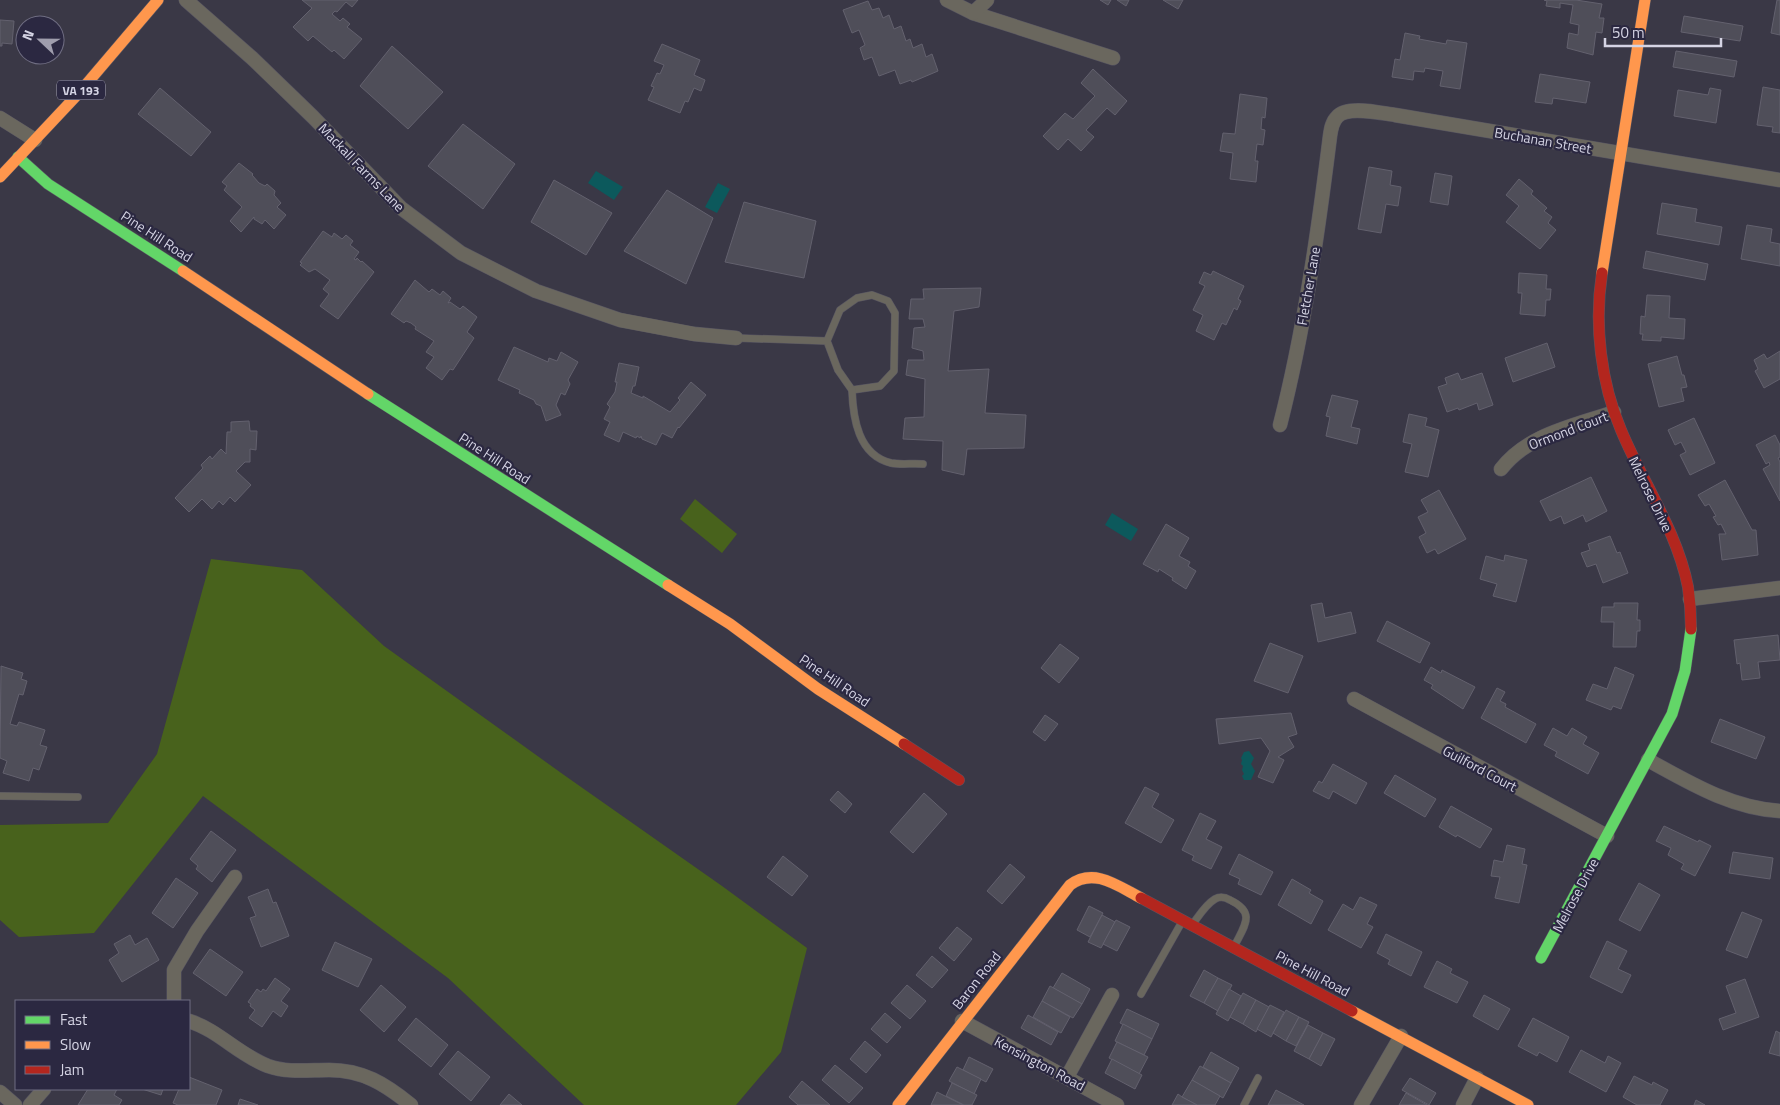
<svg xmlns="http://www.w3.org/2000/svg" width="1780" height="1105" font-family="'Titillium Web',sans-serif">
  <style>
    .green { fill: #48621c }
    .water { fill: #0c595c }
    .building { fill: #4f4e59; stroke: #63616e }
    .lines { fill: none; stroke-linecap: round; stroke-linejoin: round }
    .lane-casing { stroke: #575562; stroke-width: 8 }
    .street-casing { stroke: #575562; stroke-width: 15 }
    .fast-casing { stroke: #575562; stroke-width: 12 }
    .slow-casing { stroke: #575562; stroke-width: 12 }
    .jam-casing { stroke: #575562; stroke-width: 12 }
    .lane { stroke: #6a675e; stroke-width: 7 }
    .street { stroke: #6a675e; stroke-width: 14 }
    .fast { stroke: #63d668; stroke-width: 11 }
    .slow { stroke: #ff974d; stroke-width: 11 }
    .jam { stroke: #b3261e; stroke-width: 11 }
    .labels { text-anchor: middle; dominant-baseline: central; stroke-width: 4.5; stroke-linejoin: round; paint-order: stroke }
    .shield { fill: #2b2841; stroke: #a2a0b3; stroke-width: 1 }
    .shield-label { font-size: 12px; font-weight: bold; fill: #d5d4e4 }
    .street-label { font-size: 14px; fill: #d5d4e4; stroke: #2b2841 }
  </style>
  <rect width="100%" height="100%" fill="#3a3846"/>
  <g class="green">
    <path d="M695 499 737 534 722 553 680 519Z"/>
    <path d="M211 559 302 570 384 646 564 775 722 886 807 948 781 1052 736 1105H584L448 978 203 796 94 933 19 937 0 920V825L108 823 157 754Z"/>
  </g>
  <g class="water">
    <path d="M596 171 623 187 614 200 588 183Z"/>
    <path d="M718 183 730 189 717 213 705 207Z"/>
    <path d="M1112 513 1138 529 1131 541 1105 525Z"/>
    <path d="M1249 751 1254 758 1251 764 1255 771 1251 780H1244L1242 776 1244 774 1242 770 1243 766 1241 764 1242 760 1241 758 1244 752Z"/>
  </g>
  <g class="building">
    <path d="M302 0H358L352 7 346 2 337 12 335 11 332 14 340 21 343 18 350 24 347 27 362 39 344 59 334 50 332 52 313 36 308 41 293 27 312 8Z"/>
    <path d="M1100 0H1111L1108 5Z"/>
    <path d="M1117 0H1129L1126 6Z"/>
    <path d="M1163 0H1183L1178 9Z"/>
    <path d="M1544 0H1576L1602 4 1599 18H1604L1602 33 1596 32 1593 55 1567 48 1569 33 1578 35 1579 25 1570 23 1573 5 1560 3V8L1546 6 1547 1Z"/>
    <path d="M1777 0H1780V35L1771 33Z"/>
    <path d="M868 1 872 10 879 8 883 18 889 15 894 29 901 26 906 41 910 39 913 48 922 44 926 57 932 54 938 71 912 82 911 80 900 84 895 70 879 76 872 57 864 60 860 48 865 45 859 30 852 33 843 10Z"/>
    <path d="M1684 16 1743 26 1740 41 1681 32Z"/>
    <path d="M0 20 14 21 12 44 2 43V46H0Z"/>
    <path d="M1405 33 1420 36 1419 39 1446 44 1447 40 1467 43 1460 89 1440 86 1443 71 1425 68 1424 72 1414 71 1413 80 1392 77 1395 59 1400 60Z"/>
    <path d="M662 44 700 60 694 75 705 80 701 91 694 88 688 102 685 101 680 113 648 100 654 87 651 86 657 73 660 74 664 65 654 61Z"/>
    <path d="M392 46 443 92 408 129 360 86Z"/>
    <path d="M1676 51 1737 61 1734 77 1673 67Z"/>
    <path d="M1093 69 1127 101 1115 115 1107 108 1086 130 1094 137 1081 151 1068 139 1058 150 1043 136 1065 113 1073 119 1095 96 1081 83Z"/>
    <path d="M1540 74 1590 82 1586 103 1553 98 1552 104 1535 102Z"/>
    <path d="M1763 87 1780 90V133L1772 132 1773 127 1757 125Z"/>
    <path d="M160 88 211 132 191 156 138 114Z"/>
    <path d="M1710 88 1721 90 1716 123 1674 116 1678 90 1708 95Z"/>
    <path d="M1240 94 1267 98 1265 118 1262 117 1261 129 1265 130 1263 145 1257 144 1255 161H1258L1256 182 1230 179 1233 153 1220 151 1223 133 1235 134Z"/>
    <path d="M463 124 515 164 483 209 428 166Z"/>
    <path d="M239 163 253 174 252 175 259 183 265 186 267 184 275 191 274 195 281 203 277 207 286 215 274 229 265 220 262 224 254 219V217L241 232 230 221 242 207 224 190 227 186 222 182Z"/>
    <path d="M1369 167 1392 171 1390 185 1401 187 1398 206 1386 204 1381 233 1358 229Z"/>
    <path d="M1435 173 1452 176 1448 205 1430 202Z"/>
    <path d="M1519 179 1533 191 1531 194 1547 208 1544 211 1552 217 1548 223 1556 230 1540 249 1506 222 1519 206 1506 195Z"/>
    <path d="M554 180 612 213 586 255 531 222Z"/>
    <path d="M667 190 713 218 686 284 624 251Z"/>
    <path d="M744 202 816 221 804 278 725 262Z"/>
    <path d="M1662 203 1697 209 1695 222 1722 227 1719 245 1657 234Z"/>
    <path d="M1747 225 1772 229 1770 242 1780 244V266L1741 259Z"/>
    <path d="M323 231 332 237 334 233 342 239 346 235 353 241 350 245 359 252 354 259 356 260 357 258 361 262 362 261 374 272 338 319 320 306 329 294 323 289 330 280 315 269 309 272 300 265 302 263 300 262Z"/>
    <path d="M1646 251 1708 264 1705 280 1643 268Z"/>
    <path d="M1213 271 1244 286 1238 299 1241 301 1237 310 1234 308 1226 325 1222 323 1214 340 1196 331 1203 315 1193 310 1205 286 1199 283 1204 272 1211 275Z"/>
    <path d="M1519 273 1547 275 1546 289H1551L1550 300H1546L1545 316 1520 314 1522 293H1518Z"/>
    <path d="M415 280 429 292 432 289 440 295 443 291 451 298 448 303 450 302 460 309 463 306 477 317 467 332 474 338 453 370 450 369 442 380 426 368 434 357 426 352 434 341 415 329 416 327 411 323 406 321 404 323 391 314Z"/>
    <path d="M981 288 979 307 954 311 948 371 989 369 985 413 1026 415 1024 448 967 449 964 475 942 470 943 441 903 439 905 418 924 417 925 379 906 375 908 360H924L923 351 912 348 914 328 925 327 923 319H909L911 299H924L923 289Z"/>
    <path d="M1647 295 1670 296 1669 318 1685 319 1684 339 1661 337V341L1642 340 1643 334H1640L1641 316 1645 317Z"/>
    <path d="M1547 343 1555 367 1513 382 1505 358Z"/>
    <path d="M514 347 548 362 549 358 557 361 561 352 578 362 568 380 570 384 565 395 561 393 556 405 561 415 546 421 541 406 536 404 534 400 519 393 520 390 498 380Z"/>
    <path d="M1780 351V379L1764 388 1755 371 1758 369 1754 360 1764 354 1767 359Z"/>
    <path d="M1677 356 1682 375H1684L1687 387 1681 388 1684 401 1659 407 1648 364Z"/>
    <path d="M619 363 639 367 635 386H633L631 393 643 398V396L670 412 680 400 678 398 691 382 706 395 679 428 678 427 672 438 662 433 656 445 642 439 641 436 640 438 637 436 636 438 623 432 619 442 604 435 610 422 604 419 610 407 607 404 615 392 617 382H615Z"/>
    <path d="M1458 373 1461 380 1482 373 1493 405 1479 410 1477 403 1459 410 1458 408 1447 412 1438 387 1447 384 1445 378Z"/>
    <path d="M1332 395 1358 401 1351 427 1360 429 1357 444 1326 436 1330 417 1326 416Z"/>
    <path d="M1409 414 1427 418 1425 426 1439 430 1428 477 1405 472 1412 444 1403 442Z"/>
    <path d="M1694 418 1715 463 1690 475 1680 455 1686 452 1681 442 1675 445 1668 430Z"/>
    <path d="M249 421 250 431H257L256 450 250 449V462H245L236 471 251 485 235 502 230 497 223 505 219 501 212 509 202 499 189 512 175 498 203 468 201 465 210 456 212 459 221 449 226 454 227 432H231V422Z"/>
    <path d="M1775 435 1780 445V457L1778 458 1780 462V501L1763 469 1770 465 1769 462 1766 464 1756 445Z"/>
    <path d="M1591 477 1607 511 1586 522 1583 515 1564 524 1561 516 1550 521 1540 501Z"/>
    <path d="M1725 480 1752 530H1756L1758 555 1722 560 1719 534H1726L1721 524 1718 525 1713 517 1716 516 1709 504 1705 506 1698 495Z"/>
    <path d="M1439 490 1466 539 1438 554 1435 549 1427 553 1419 537 1426 533 1418 517 1428 512 1421 500Z"/>
    <path d="M1166 524 1189 538 1179 556 1190 562 1188 566 1196 571 1186 589 1172 580 1173 578 1159 569 1158 572 1143 564Z"/>
    <path d="M1610 536 1617 553 1620 552 1628 573 1603 583 1596 564 1587 567 1581 553 1590 550 1588 544Z"/>
    <path d="M1505 555 1527 560 1516 602 1493 596 1497 584 1480 579 1486 556 1504 561Z"/>
    <path d="M1322 603 1325 618 1351 612 1356 633 1318 642 1311 605Z"/>
    <path d="M1614 603H1638L1637 620H1640V631H1637L1636 647H1613L1614 622H1601L1602 607H1614Z"/>
    <path d="M1387 621 1430 643 1420 663 1377 641Z"/>
    <path d="M1778 635 1780 660 1758 662 1760 678 1742 680 1740 663 1737 664 1734 640Z"/>
    <path d="M1270 643 1303 656 1288 693 1254 681Z"/>
    <path d="M1060 644 1079 658 1059 683 1041 668Z"/>
    <path d="M1 666 23 673 21 679 27 681 23 695 19 694 10 724 17 726 19 722 45 730 40 745 47 747 39 770 33 768 29 781 3 773 7 761 0 758Z"/>
    <path d="M1431 667 1441 673 1442 670 1475 687 1463 709 1431 688 1433 685 1424 680Z"/>
    <path d="M1615 667 1634 675 1621 709 1613 706 1611 710 1586 700 1593 684 1607 689Z"/>
    <path d="M1497 688 1505 692 1500 701 1506 704 1505 707 1536 724 1526 743 1481 718Z"/>
    <path d="M1291 713 1297 734 1288 737 1294 747 1278 757 1284 760 1273 783 1258 777 1270 751 1261 738 1219 744 1216 719Z"/>
    <path d="M1045 715 1058 724 1045 741 1033 732Z"/>
    <path d="M1720 719 1765 737 1756 759 1711 742Z"/>
    <path d="M1553 728 1567 736 1572 728 1587 737 1583 744 1599 753 1588 774 1555 756 1557 752 1544 745Z"/>
    <path d="M1333 764 1367 783 1356 804 1333 791 1329 799 1313 791 1319 781 1322 783Z"/>
    <path d="M1395 775 1436 799 1425 817 1384 793Z"/>
    <path d="M1145 787 1159 794 1152 807 1174 820 1161 843 1125 823Z"/>
    <path d="M838 791 852 804 845 813 830 800Z"/>
    <path d="M924 793 947 814 913 853 890 832Z"/>
    <path d="M1451 806 1492 829 1480 848 1457 835 1456 837 1439 827Z"/>
    <path d="M1200 813 1216 821 1206 839 1222 847 1211 869 1192 860 1194 856 1182 850Z"/>
    <path d="M1664 826 1698 842 1699 840 1711 846 1695 876 1681 869 1684 864 1668 855 1671 848 1656 841Z"/>
    <path d="M211 831 236 850 212 882 196 869 198 866 190 859Z"/>
    <path d="M1507 845 1525 849 1522 864 1527 865 1519 903 1495 898 1500 877 1491 876 1494 860 1503 862Z"/>
    <path d="M1733 852 1773 858 1770 879 1729 873Z"/>
    <path d="M1239 854 1273 872 1261 895 1238 884 1240 879 1229 874Z"/>
    <path d="M783 856 808 876 792 896 767 877Z"/>
    <path d="M1010 864 1025 877 1002 904 987 891Z"/>
    <path d="M176 878 198 893 173 928 152 913Z"/>
    <path d="M1292 879 1311 890 1309 893 1323 901 1311 924 1278 905Z"/>
    <path d="M1639 883 1660 895 1640 931 1619 920Z"/>
    <path d="M268 889 273 903 276 902 289 936 261 947 250 918 256 916 248 897Z"/>
    <path d="M1360 897 1377 905 1367 924 1373 927 1361 948 1328 930 1343 904 1353 910Z"/>
    <path d="M1089 906 1103 913 1090 937 1077 930Z"/>
    <path d="M1742 912 1762 920 1747 958 1726 950Z"/>
    <path d="M1102 915 1115 922 1101 948 1088 942Z"/>
    <path d="M1116 920 1130 927 1117 951 1103 944Z"/>
    <path d="M957 927 972 939 954 961 939 948Z"/>
    <path d="M1386 934 1422 952 1411 976 1388 964 1390 960 1377 953Z"/>
    <path d="M130 935 135 945 147 938 159 960 122 982 109 960 119 953 114 944Z"/>
    <path d="M1607 941 1627 951 1618 969 1631 975 1622 993 1590 977Z"/>
    <path d="M335 942 372 959 358 987 322 970Z"/>
    <path d="M210 949 243 972 226 996 193 973Z"/>
    <path d="M932 956 948 970 932 988 916 975Z"/>
    <path d="M1437 961 1452 969 1450 973 1468 982 1457 1003 1424 987Z"/>
    <path d="M1204 970 1218 978 1204 1003 1190 996Z"/>
    <path d="M1062 973 1090 989 1082 1004 1053 988Z"/>
    <path d="M275 978 290 989 281 1001 288 1006 281 1017 273 1011 262 1027 249 1018 255 1010 250 1006 251 1004 248 1002 257 989 261 992 263 989 266 991Z"/>
    <path d="M1218 978 1232 985 1218 1011 1204 1003Z"/>
    <path d="M1745 979 1759 1017 1723 1030 1719 1019 1736 1013 1726 986Z"/>
    <path d="M381 985 406 1007 384 1032 360 1010Z"/>
    <path d="M907 985 926 1001 910 1019 891 1003Z"/>
    <path d="M1050 986 1082 1004 1073 1018 1042 1001Z"/>
    <path d="M1229 989 1241 996 1228 1021 1216 1014Z"/>
    <path d="M1243 993 1256 1000 1243 1024 1230 1017Z"/>
    <path d="M1484 995 1510 1009 1498 1030 1473 1016Z"/>
    <path d="M1256 1000 1269 1007 1256 1032 1243 1024Z"/>
    <path d="M1042 1001 1070 1017 1061 1033 1033 1017Z"/>
    <path d="M1270 1005 1284 1012 1271 1037 1257 1029Z"/>
    <path d="M1127 1009 1159 1024 1152 1039 1120 1023Z"/>
    <path d="M1286 1010 1299 1017 1286 1041 1273 1033Z"/>
    <path d="M885 1013 901 1027 887 1043 871 1029Z"/>
    <path d="M1028 1015 1058 1032 1051 1045 1021 1028Z"/>
    <path d="M1299 1017 1309 1022 1296 1046 1286 1041Z"/>
    <path d="M416 1018 448 1045 431 1067 398 1040Z"/>
    <path d="M1533 1018 1569 1037 1557 1062 1539 1052 1537 1056 1518 1046Z"/>
    <path d="M1123 1024 1152 1039 1144 1055 1115 1041Z"/>
    <path d="M1308 1025 1323 1033 1309 1059 1294 1051Z"/>
    <path d="M1776 1031 1780 1033V1056L1769 1053Z"/>
    <path d="M1323 1033 1335 1039 1321 1066 1309 1059Z"/>
    <path d="M865 1041 881 1055 866 1073 850 1059Z"/>
    <path d="M1117 1042 1148 1057 1139 1074 1109 1058Z"/>
    <path d="M1581 1050 1605 1063 1608 1056 1621 1063 1606 1092 1569 1072Z"/>
    <path d="M458 1051 490 1077 471 1101 439 1074Z"/>
    <path d="M1211 1052 1239 1068 1231 1083 1203 1067Z"/>
    <path d="M969 1057 993 1069 986 1082 963 1070Z"/>
    <path d="M1112 1059 1142 1075 1135 1089 1105 1073Z"/>
    <path d="M835 1065 863 1088 849 1103 822 1080Z"/>
    <path d="M1200 1066 1231 1083 1223 1098 1192 1080Z"/>
    <path d="M957 1067 981 1079 974 1094 949 1081Z"/>
    <path d="M1634 1076 1652 1085 1653 1082 1668 1090 1660 1105H1637L1623 1097Z"/>
    <path d="M189 1077 222 1090 216 1105H178L173 1103 179 1089H189Z"/>
    <path d="M1410 1078 1436 1093 1429 1105 1402 1090Z"/>
    <path d="M1192 1080 1220 1096 1215 1105H1197L1182 1097Z"/>
    <path d="M802 1081 830 1105H798L789 1097Z"/>
    <path d="M952 1083 977 1095 972 1105H964L946 1096Z"/>
    <path d="M88 1089H117L114 1095 122 1100 119 1105H78Z"/>
    <path d="M142 1089H163L161 1095Z"/>
    <path d="M1276 1090 1304 1105H1268Z"/>
    <path d="M937 1092 963 1105H931Z"/>
    <path d="M1406 1093 1427 1105H1399Z"/>
    <path d="M509 1094 522 1105H500Z"/>
    <path d="M1178 1094 1182 1097 1197 1105H1172Z"/>
    <path d="M240 1099 258 1105H238Z"/>
    <path d="M1696 1100 1705 1105H1694Z"/>
  </g>
  <g class="lines">
    <g class="lane-casing">
      <g id="lane">
        <path d="M736 338 827 341 840 310 857 298 872 295 888 301 895 313 894 371 880 386 852 390 838 370 827 341"/>
        <path d="M852 390C853 418 858 455 891 463 901 465 913 463 923 464"/>
        <path d="M0 796 78 797"/>
        <path d="M1192 925C1199 916 1205 905 1215 899 1220 896 1225 897 1230 900 1257 913 1244 926 1234 947"/>
        <path d="M1141 994 1183 920"/>
        <path d="M1244 1105 1258 1078"/>
      </g>
    </g>
    <g class="street-casing">
      <g id="street">
        <path d="M186 0 252 58 313 117 401 208 461 253 536 291 620 320 694 334 736 338"/>
        <path d="M947 0 973 13 1113 58"/>
        <path d="M973 13 987 0"/>
        <path d="M0 118 35 140"/>
        <path d="M1280 425C1304 331 1318 233 1330 136 1331 129 1332 122 1337 117 1347 105 1380 113 1395 115L1780 180"/>
        <path d="M1501 469C1528 434 1574 426 1614 412"/>
        <path d="M1690 599 1780 588"/>
        <path d="M1354 699 1607 836"/>
        <path d="M1648 760C1690 783 1731 808 1780 811"/>
        <path d="M174 1001V970L197 931 235 877"/>
        <path d="M189 1021C218 1030 239 1055 268 1066 288 1073 308 1070 329 1070 363 1070 385 1084 411 1105"/>
        <path d="M962 1021 1117 1105"/>
        <path d="M1067 1077 1112 995"/>
        <path d="M0 1092 15 1105"/>
        <path d="M30 1105 44 1089"/>
        <path d="M1361 1105 1401 1036"/>
        <path d="M1463 1105 1477 1078"/>
      </g>
    </g>
    <g class="fast-casing">
      <g id="fast">
        <path d="M18 157 48 184 183 271"/>
        <path d="M368 394 668 585"/>
        <path d="M1541 958 1672 714 1685 671 1691 629"/>
      </g>
    </g>
    <g class="slow-casing">
      <g id="slow">
        <path d="M0 177 78 94 158 0"/>
        <path d="M183 271 368 394"/>
        <path d="M1602 273 1645 0"/>
        <path d="M668 585 730 624 818 689 904 744"/>
        <path d="M1352 1011 1528 1105"/>
        <path d="M898 1105 1070 885C1094 867 1118 886 1141 898"/>
      </g>
    </g>
    <g class="jam-casing">
      <g id="jam">
        <path d="M1602 273C1594 325 1601 383 1621 430 1643 483 1677 531 1688 587 1690 601 1691 615 1691 629"/>
        <path d="M904 744 959 780"/>
        <path d="M1141 898 1352 1011"/>
      </g>
    </g>
    <use href="#lane" class="lane"/>
    <use href="#street" class="street"/>
    <use href="#fast" class="fast"/>
    <use href="#slow" class="slow"/>
    <use href="#jam" class="jam"/>
  </g>
  <g class="labels">
    <rect class="shield" x="57" y="80.5" width="48" height="19" rx="4"/>
    <g class="shield-label">
      <text x="81" y="90">VA 193</text>
    </g>
    <g class="street-label">
      <text transform="translate(1543 140) rotate(10)">Buchanan Street</text>
      <text transform="translate(362 167) rotate(46)">Mackall Farms Lane</text>
      <text transform="translate(157 236) rotate(33)">Pine Hill Road</text>
      <text transform="translate(1308 286) rotate(-80)">Fletcher Lane</text>
      <text transform="translate(1568 430) rotate(-21)">Ormond Court</text>
      <text transform="translate(495 458) rotate(33)">Pine Hill Road</text>
      <text transform="translate(1651 494) rotate(64)">Melrose Drive</text>
      <text transform="translate(835 680) rotate(34)">Pine Hill Road</text>
      <text transform="translate(1480 768) rotate(28)">Guilford Court</text>
      <text transform="translate(1575 895) rotate(-62)">Melrose Drive</text>
      <text transform="translate(1313 973) rotate(28)">Pine Hill Road</text>
      <text transform="translate(976 980) rotate(-52)">Baron Road</text>
      <text transform="translate(1040 1063) rotate(28)">Kensington Road</text>
    </g>
  </g>
  <rect x="15" y="1000" width="175" height="90" fill="#2b2841" stroke="#6f6d82"/>
  <rect x="25" y="1016" width="25" height="8" fill="#63d668" stroke="#6f6d82"/>
  <text x="60" y="1025" font-size="15" fill="#d5d4e4">Fast</text>
  <rect x="25" y="1041" width="25" height="8" fill="#ff974d" stroke="#6f6d82"/>
  <text x="60" y="1050" font-size="15" fill="#d5d4e4">Slow</text>
  <rect x="25" y="1066" width="25" height="8" fill="#b3261e" stroke="#6f6d82"/>
  <text x="60" y="1075" font-size="15" fill="#d5d4e4">Jam</text>
  <g transform="translate(40 40) rotate(292)"><circle r="24" fill="#2b2841" stroke="#6f6d82"/>
  <path d="M0-4L9 19L0 12L-9 19Z" fill="#9f9dad"/>
  <text y="-8" font-size="14" font-weight="bold" text-anchor="middle" fill="#d5d4e4">N</text>
  </g>
  <path d="M1605 38v8h116v-8" fill="none" stroke="#d5d4e4" stroke-width="2.5"/>
  <text x="1612" y="38" font-size="15" fill="#d5d4e4" stroke="#2b2841" stroke-width="4" paint-order="stroke">50 m</text>
</svg>
